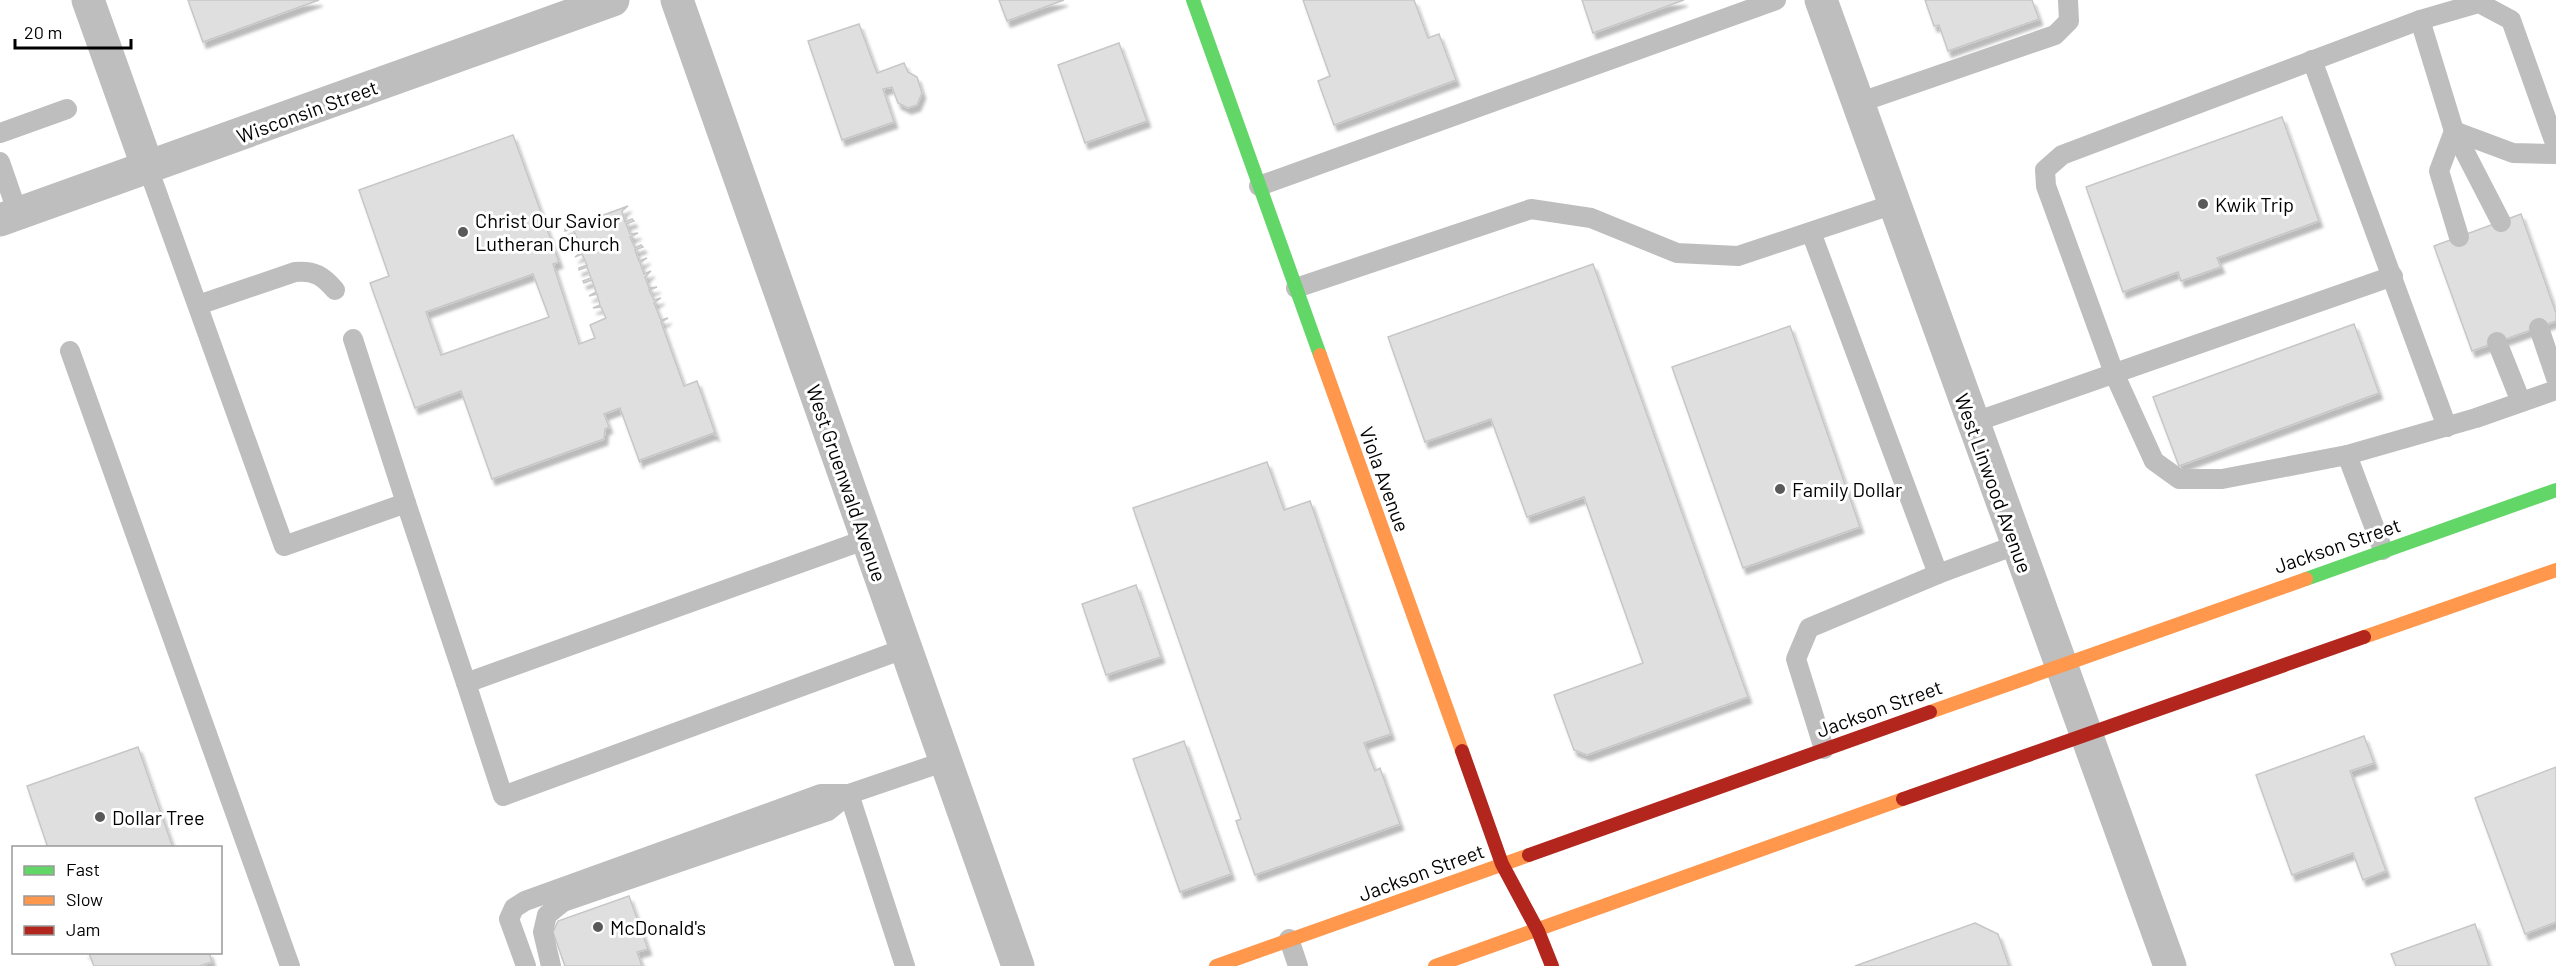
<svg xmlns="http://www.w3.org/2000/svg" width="2556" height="966" font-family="Barlow,sans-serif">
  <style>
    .building { fill: #dfdfdf; stroke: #c7c7c7; stroke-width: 1.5; fill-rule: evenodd; filter: url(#shadow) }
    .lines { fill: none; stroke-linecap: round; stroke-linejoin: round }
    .lane { stroke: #bebebe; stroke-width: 20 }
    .street { stroke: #bebebe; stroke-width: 33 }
    .fast { stroke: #63d668; stroke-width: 14 }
    .slow { stroke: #ff974d; stroke-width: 14 }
    .jam { stroke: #b3261e; stroke-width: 14 }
    .poi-dot { fill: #595959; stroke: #fff; stroke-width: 2 }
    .labels { text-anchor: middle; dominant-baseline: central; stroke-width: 6; stroke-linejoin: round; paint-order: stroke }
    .street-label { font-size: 20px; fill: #000; stroke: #fff }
    .poi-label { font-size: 20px; fill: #000; stroke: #fff; text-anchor: start }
  </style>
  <defs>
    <filter id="shadow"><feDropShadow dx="3.5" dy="6" stdDeviation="1.5" flood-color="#0004"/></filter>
  </defs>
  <rect width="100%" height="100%" fill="#fff"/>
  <g class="building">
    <path d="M188 0H319L203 42Z"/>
    <path d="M999 0H1064L1007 21Z"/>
    <path d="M1303 0H1414L1428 38 1439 34 1456 80 1334 125 1318 81 1330 76Z"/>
    <path d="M1582 0H1684L1593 33Z"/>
    <path d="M1925 0H2032L2039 19 1948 51 1939 25 1934 26Z"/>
    <path d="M859 24 877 73 904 63 908 72 917 77 922 93 917 105 908 108 898 103 892 87 883 89 894 122 842 140 808 41Z"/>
    <path d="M1119 43 1147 121 1085 143 1058 65Z"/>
    <path d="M2282 117 2319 221 2217 258 2221 267 2181 281 2178 272 2123 292 2086 187Z"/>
    <path d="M513 135 559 262 553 264 579 344 595 338 590 325 606 318 601 307 593 308 600 305 597 294 589 296 596 292 592 280 584 283 583 281 591 278 587 267 579 270V268L587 265 582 254 575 257 581 252 578 241 570 244 577 239 573 229 565 231V229L628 206 622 211 625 222 632 219 634 221 626 224 630 234 638 233 630 237 635 248 641 245 643 247 635 250 639 261 647 258 640 263 644 274 651 271 645 277 649 288 657 287 649 290 654 300 661 298 654 303 661 320 668 318 661 322 684 386 697 381 716 436 714 433 640 460V463L620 408 604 414 609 427 605 429 604 439 492 479 461 391 415 408 370 283 389 276 359 190ZM533 274 549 317 441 355 426 312Z"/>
    <path d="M2521 214 2556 313V321L2472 351 2434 246Z"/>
    <path d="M1593 264 1748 697 1587 755 1574 750 1554 695 1643 663 1584 497 1527 517 1491 419 1425 442 1388 337Z"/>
    <path d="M2354 324 2379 393 2179 466 2153 397Z"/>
    <path d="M1790 326 1860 527 1743 568 1672 367Z"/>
    <path d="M1267 462 1284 510 1310 501 1391 734 1364 743 1375 771 1380 768 1400 824 1255 875 1236 821 1241 819 1133 508Z"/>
    <path d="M1136 585 1161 657 1106 675 1082 604Z"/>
    <path d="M2364 736 2374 763 2350 771 2386 871 2363 880 2353 853 2292 875 2256 775Z"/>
    <path d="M1184 741 1231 874 1180 892 1133 759Z"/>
    <path d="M138 747 173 848H48L27 786Z"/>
    <path d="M2556 767V922L2525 934 2475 798Z"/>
    <path d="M629 896 648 949 637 952 642 966H565L553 932 558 921Z"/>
    <path d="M1975 923 1998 934 2009 966H1855Z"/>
    <path d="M2475 924 2489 966H2396L2391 954Z"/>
    <path d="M85 952H209L212 962 199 966H94L89 953Z"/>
  </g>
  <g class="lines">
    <g class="lane">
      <path d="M2420 20 2454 131 2501 222"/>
      <path d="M2312 60 2447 427"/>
      <path d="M1858 103 2055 35 2069 21 2068 0"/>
      <path d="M2454 131 2439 171 2459 237"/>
      <path d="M2454 131 2513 153 2556 154"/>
      <path d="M0 133 67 109"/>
      <path d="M2556 146 2511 20 2479 3 2420 20 2062 155 2045 170 2046 186 2114 373 2138 426 2154 461 2179 479H2222L2347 455 2476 418 2556 390"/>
      <path d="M0 162 18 214"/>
      <path d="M148 168 284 546 406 503 466 683 867 539"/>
      <path d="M1259 186 1776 0"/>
      <path d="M1811 232 1938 574 2016 545"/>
      <path d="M1296 288 1531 209 1591 218 1677 253 1738 256 1894 204"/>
      <path d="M198 305 295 272C314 270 323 276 335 290"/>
      <path d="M2539 328 2556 378"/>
      <path d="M353 339 406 503"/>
      <path d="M2497 342 2521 402"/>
      <path d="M70 351 290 966"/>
      <path d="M1972 423 2393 276"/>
      <path d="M2347 455 2383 550"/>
      <path d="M466 683 503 796 906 648"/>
      <path d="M1824 749 1796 659 1809 628 1938 574"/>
      <path d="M849 794 905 966"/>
      <path d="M1289 939 1298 966"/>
      <path d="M526 966 509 919 514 908 525 901 821 794H849"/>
      <path d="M551 966 543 932 547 915 563 902 828 811 849 794 946 761"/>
    </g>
    <g class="street">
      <path d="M88 0 148 168"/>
      <path d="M677 0 1018 966"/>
      <path d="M1821 0 2170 966"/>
      <path d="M0 220 613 0"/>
    </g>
    <g class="fast">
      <path d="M1193 0 1320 355"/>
      <path d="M2306 579 2556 490"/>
    </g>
    <g class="slow">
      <path d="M1320 355 1462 751"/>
      <path d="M2364 637 2556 570"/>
      <path d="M1930 712 2306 579"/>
      <path d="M1216 966 1529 855"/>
      <path d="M1435 966 1903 799"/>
    </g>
    <g class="jam">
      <path d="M1462 751 1502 864 1538 931 1552 966"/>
      <path d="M1903 799 2364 637"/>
      <path d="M1529 855 1930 712"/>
    </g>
  </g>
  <g class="poi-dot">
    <circle cx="2203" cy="204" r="6"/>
    <circle cx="463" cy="232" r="6"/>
    <circle cx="1780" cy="489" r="6"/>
    <circle cx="100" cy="817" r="6"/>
    <circle cx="598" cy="927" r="6"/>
  </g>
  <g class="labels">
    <g class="street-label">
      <text transform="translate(307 111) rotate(-20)">Wisconsin Street</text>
      <text transform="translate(1385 479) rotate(70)">Viola Avenue</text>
      <text transform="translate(847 483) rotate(71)">West Gruenwald Avenue</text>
      <text transform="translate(1994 483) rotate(70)">West Linwood Avenue</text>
      <text transform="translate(2337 545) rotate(-19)">Jackson Street</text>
      <text transform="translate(1879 708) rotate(-20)">Jackson Street</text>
      <text transform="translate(1421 872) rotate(-20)">Jackson Street</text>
    </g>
    <g class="poi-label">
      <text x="2215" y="204">Kwik Trip</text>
      <text x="475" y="220">Christ Our Savior<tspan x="475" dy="23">Lutheran Church</tspan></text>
      <text x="1792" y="489">Family Dollar</text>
      <text x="112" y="817">Dollar Tree</text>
      <text x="610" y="927">McDonald's</text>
    </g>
  </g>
  <rect x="12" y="846" width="210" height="108" fill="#ffffff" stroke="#999999" stroke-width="1.5"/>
  <rect x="24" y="866" width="30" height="9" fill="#63d668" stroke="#999999" stroke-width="1.5"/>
  <text x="66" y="876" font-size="18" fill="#000000">Fast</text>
  <rect x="24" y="896" width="30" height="9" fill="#ff974d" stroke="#999999" stroke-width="1.5"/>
  <text x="66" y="906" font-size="18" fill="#000000">Slow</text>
  <rect x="24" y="926" width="30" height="9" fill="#b3261e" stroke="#999999" stroke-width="1.5"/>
  <text x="66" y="936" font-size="18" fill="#000000">Jam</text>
  <path d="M15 39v9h116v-9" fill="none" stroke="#000000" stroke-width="3"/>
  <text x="24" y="39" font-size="18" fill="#000000" stroke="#ffffff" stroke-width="4.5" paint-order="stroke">20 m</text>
</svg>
